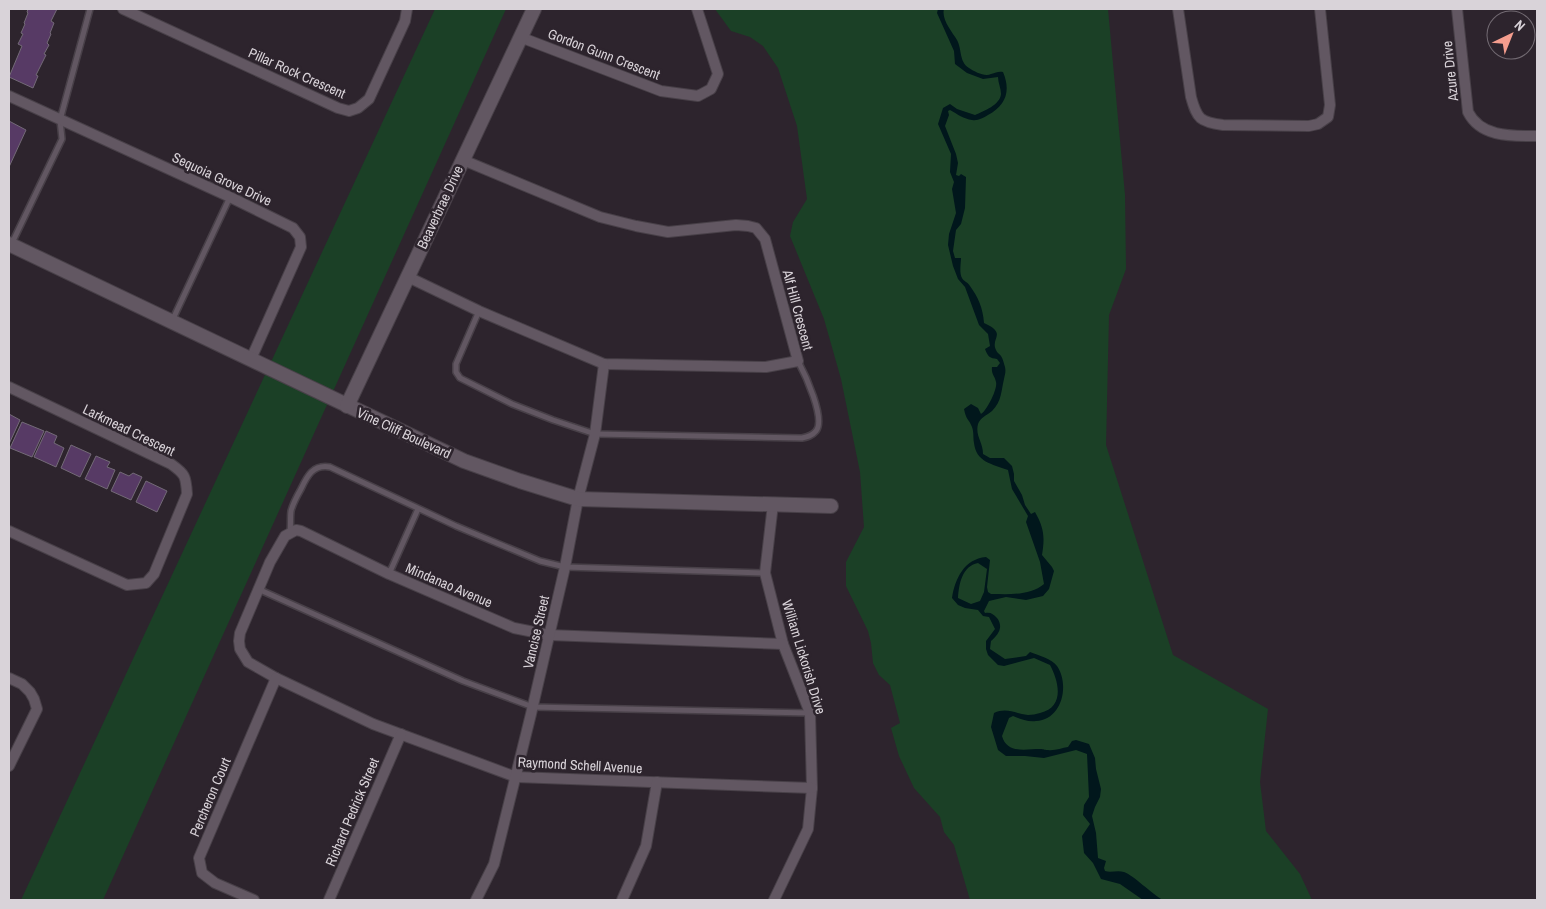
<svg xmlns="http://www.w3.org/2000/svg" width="1546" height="909" font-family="'Archivo Narrow',sans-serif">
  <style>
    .green { fill: #1b4026 }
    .water { fill: #01171c; fill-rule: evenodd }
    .building { fill: #573a65; stroke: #736a77 }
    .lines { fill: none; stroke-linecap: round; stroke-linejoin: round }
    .lane-casing { stroke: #484048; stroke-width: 8 }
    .street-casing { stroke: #484048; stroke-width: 12 }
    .secondary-casing { stroke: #484048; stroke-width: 16 }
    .lane { stroke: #625762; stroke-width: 5 }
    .street { stroke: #625762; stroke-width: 10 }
    .secondary { stroke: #625762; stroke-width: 14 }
    .labels { text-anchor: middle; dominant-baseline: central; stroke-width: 5; stroke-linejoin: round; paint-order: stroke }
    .street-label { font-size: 14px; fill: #d9d3d9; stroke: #2d242d }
  </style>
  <rect width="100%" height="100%" fill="#2d242d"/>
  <g class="green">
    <path d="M435 9H506L103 900H21Z"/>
    <path d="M715 9H1108L1125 195 1126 269 1109 315 1106 445 1173 655 1268 709 1260 782 1266 831 1300 874 1312 900H970L954 845 944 832 940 817 914 788 899 756 891 728 900 723 890 685 879 675 873 663 871 643 868 631 846 586V562L864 527 860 472 841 379 824 319 790 236 793 222 807 199 797 126 778 68 763 46 750 37 731 31Z"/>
  </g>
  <path class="water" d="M938 9H944C941 19 952 32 957 40 962 49 959 62 969 68 975 72 985 77 991 74 996 73 998 71 1003 72 1011 91 1006 105 988 115 983 118 978 121 972 120 964 119 957 114 950 110L948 111 949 115 945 126 956 154 958 163 956 175 959 176 961 174 966 177 965 208 961 224 956 230 953 251 955 258H961C961 263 959 273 962 278 963 281 968 282 970 286 978 297 983 308 984 323 1008 334 990 338 996 350 997 353 1000 354 1001 356 1003 359 1004 364 1005 367 1006 372 1005 374 1004 379 1001 391 1002 401 992 411 987 415 980 418 978 424 975 436 983 442 983 454L990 458H1004L1012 466 1014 474V481L1022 495 1025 505 1031 514 1035 512C1044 528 1045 537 1042 555L1052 567 1054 571 1049 589 1043 596 1026 600 1006 597 989 601 984 611 985 613C991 612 993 614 997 618 1004 627 998 635 991 641L990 649 1005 659 1026 656 1030 652C1038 655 1052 659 1057 666 1070 685 1062 720 1036 721 1028 722 1020 719 1013 716L1009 718 1002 736C1007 754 1025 749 1040 749 1045 749 1043 750 1048 750 1054 751 1062 748 1068 747L1072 741 1076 740 1089 744 1095 758 1096 769 1101 789 1100 797 1095 807 1092 816 1096 833 1098 858 1106 861 1104 868 1105 871C1111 873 1117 870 1124 872 1133 875 1152 894 1163 900H1143L1120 884 1101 879 1093 863 1084 853 1082 836 1090 824 1083 815 1084 805 1089 797 1087 754 1076 750 1044 758 1025 756H1006L998 750 991 727 994 713C1007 707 1016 714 1028 715 1032 715 1036 714 1040 713 1065 707 1059 682 1050 665L1034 658 1004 666 998 665 988 655 986 649V641L995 629 989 617 983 616 978 610 965 608 958 605 952 598C955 579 964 559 986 557L990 560 987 587 988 592 991 594C1009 594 1030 596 1044 584L1040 562 1026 522 1028 516 1012 489 1008 470C992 464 976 462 974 443 973 438 974 432 972 427 969 419 966 420 964 409L971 404 978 408 981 414C986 412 998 389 996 382 995 376 991 374 992 367H997L1000 363 997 359C990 358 988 357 985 349L990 346 988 334 979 325 965 287 958 279 953 266 948 245 949 234 956 213 952 189 954 182 950 172 951 154 938 124 943 108 950 104 957 109 975 115C984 111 1000 105 1001 94 1001 88 998 83 998 77L983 79 967 73 955 64 954 51 937 13ZM978 563 987 569 984 592 980 601 971 604 958 598C959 584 962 566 978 563Z"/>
  <g class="building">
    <path d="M28 9H57L51 21 54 23 50 33 51 34 47 43 49 45 44 54 46 55 36 75 38 76 33 88 9 77 22 46 18 44 23 34 21 33 25 24 24 23 28 13 27 12Z"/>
    <path d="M9 121 26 130 9 167Z"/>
    <path d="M9 414 20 420 9 444Z"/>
    <path d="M22 422 44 431 32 457 10 448Z"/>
    <path d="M46 431 57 436 54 443 64 448 56 467 34 457Z"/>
    <path d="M71 445 91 454 80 477 61 468Z"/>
    <path d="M96 456 110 462 107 467 115 470 107 489 85 479Z"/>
    <path d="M120 472 129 476 133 473 142 477 131 500 111 491Z"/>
    <path d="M146 481 167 491 157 512 136 502Z"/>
  </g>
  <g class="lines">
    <g class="lane-casing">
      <g id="lane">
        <path d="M12 243 62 139 60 120 90 9"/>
        <path d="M479 311 456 364V372L460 378 512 404 553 420 595 434 802 438C807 437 812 436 816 431 826 419 805 374 798 361"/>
        <path d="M172 321 230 197"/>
        <path d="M290 532C291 525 290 518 291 511 293 503 297 496 301 489 307 476 313 464 330 467L456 526 540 561 565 567 765 573"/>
        <path d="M389 574 418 509"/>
        <path d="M258 589 463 681 533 707 810 713"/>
      </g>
    </g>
    <g class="street-casing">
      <g id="street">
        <path d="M123 9 338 108 349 111 358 108 369 99 405 21 407 9"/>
        <path d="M1178 9 1191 97C1197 119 1200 122 1223 125L1309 126 1318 124 1328 117 1330 105 1320 9"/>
        <path d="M1457 9 1468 112C1481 138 1513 136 1537 136"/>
        <path d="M520 37 661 91 698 96 711 89 718 74 697 9"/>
        <path d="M9 96 230 197 293 228 300 237 301 247 251 359"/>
        <path d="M408 277 479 311 604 364 766 367 798 361 765 239 756 228 748 226 736 225 668 232 636 226 600 217 463 160"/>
        <path d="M9 387 171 464C185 474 186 476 187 494L154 574 146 583 127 585 9 531"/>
        <path d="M773 504 765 573 783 644 810 713 812 788 808 829 774 900"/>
        <path d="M783 644 549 635 514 628 389 574 301 531 296 530 285 536 270 562 240 633 239 641 240 649 248 662 276 678 373 724 516 777 812 788"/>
        <path d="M9 678 22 684 30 692 34 699 37 709 9 766"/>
        <path d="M254 900 215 883 202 873 199 858 276 678"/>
        <path d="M329 900 401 734"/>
        <path d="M476 900 494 864 531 714 565 567 578 499 595 434 604 364"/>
        <path d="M622 900 646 846 657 782"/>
      </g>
    </g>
    <g class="secondary-casing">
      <g id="secondary">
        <path d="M9 244 464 461 520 481 578 499 831 506"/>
        <path d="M347 406 534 9"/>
      </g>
    </g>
    <use href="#lane" class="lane"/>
    <use href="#street" class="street"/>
    <use href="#secondary" class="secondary"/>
  </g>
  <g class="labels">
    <g class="street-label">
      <text transform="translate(604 54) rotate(21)">Gordon Gunn Crescent</text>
      <text transform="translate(1450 71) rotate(-96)">Azure Drive</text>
      <text transform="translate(297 73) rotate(24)">Pillar Rock Crescent</text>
      <text transform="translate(222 179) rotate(25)">Sequoia Grove Drive</text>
      <text transform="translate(440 207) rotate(-65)">Beaverbrae Drive</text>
      <text transform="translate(798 310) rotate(75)">Alf Hill Crescent</text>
      <text transform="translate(129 430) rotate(26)">Larkmead Crescent</text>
      <text transform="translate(404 433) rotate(25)">Vine Cliff Boulevard</text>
      <text transform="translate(449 585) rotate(23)">Mindanao Avenue</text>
      <text transform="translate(536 632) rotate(-77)">Vancise Street</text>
      <text transform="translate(804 657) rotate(73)">William Lickorish Drive</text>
      <text transform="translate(580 765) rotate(3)">Raymond Schell Avenue</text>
      <text transform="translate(210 797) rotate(-67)">Percheron Court</text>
      <text transform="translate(352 812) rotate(-67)">Richard Pedrick Street</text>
    </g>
  </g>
  <rect width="1546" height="909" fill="none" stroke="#d9d3d9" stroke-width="20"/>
  <g transform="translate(1511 35) rotate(43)"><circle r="24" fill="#2d242d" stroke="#726a72"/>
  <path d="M0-4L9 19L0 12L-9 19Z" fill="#f59d8e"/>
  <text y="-8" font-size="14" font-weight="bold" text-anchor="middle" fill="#d9d3d9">N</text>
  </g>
</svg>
